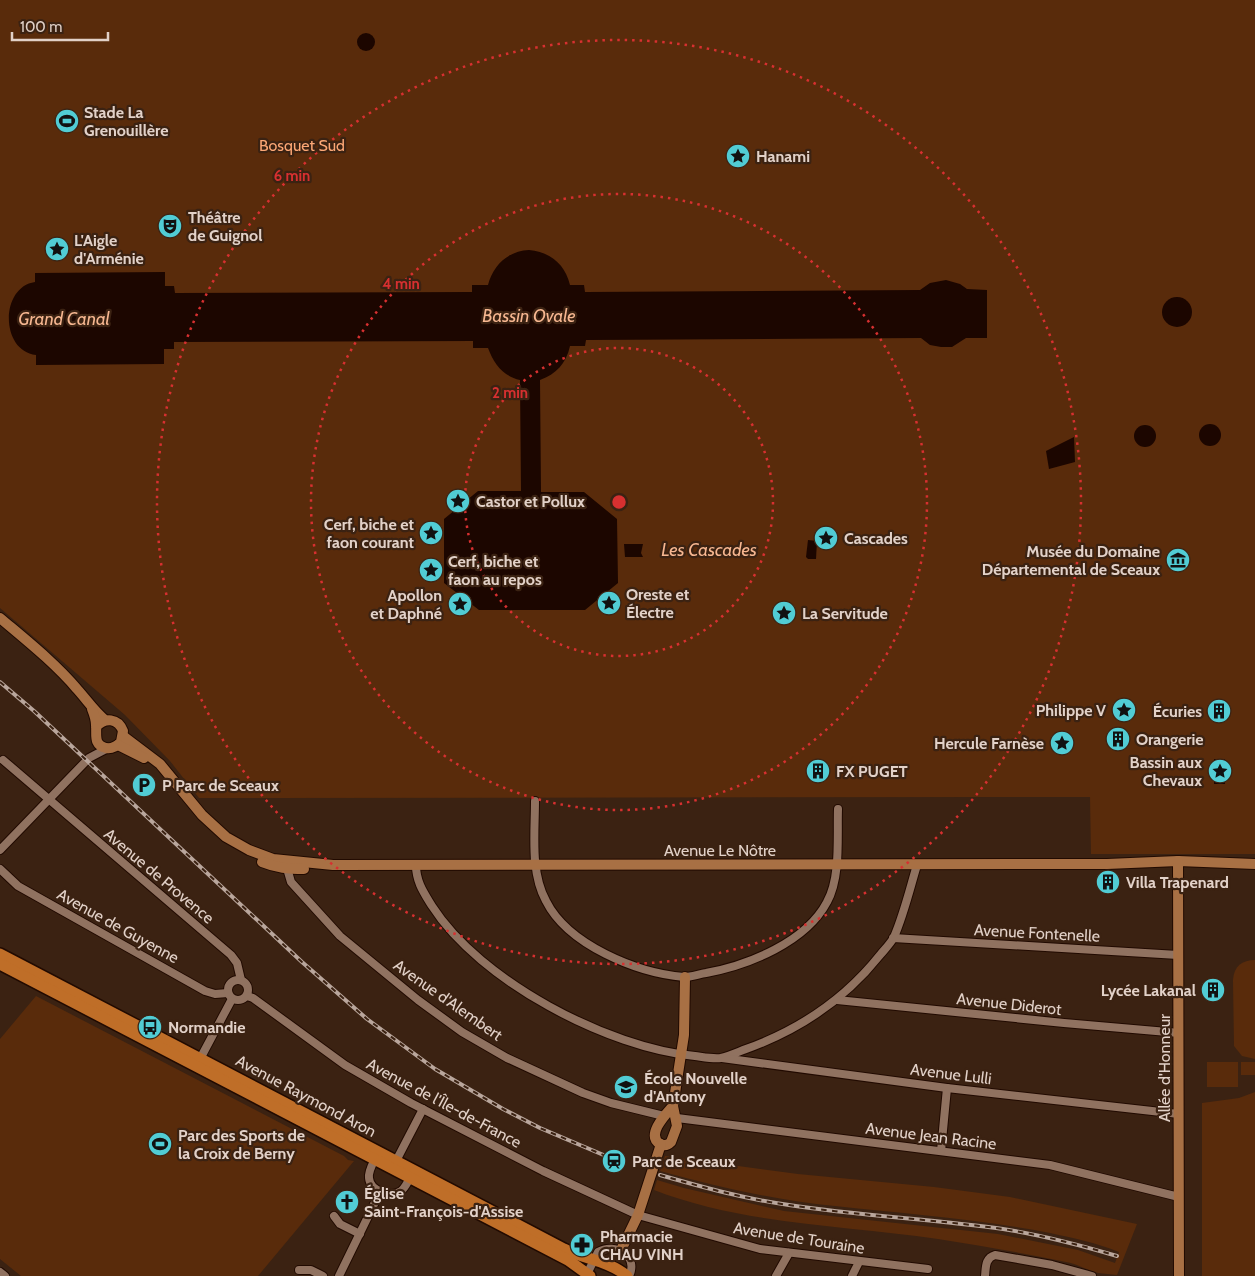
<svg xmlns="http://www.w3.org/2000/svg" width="1255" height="1276" font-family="Cabin,sans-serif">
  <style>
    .green { fill: #592b0b }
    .water { fill: #1c0600 }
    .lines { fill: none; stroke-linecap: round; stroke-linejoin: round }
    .street-casing { stroke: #210a00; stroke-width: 10 }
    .secondary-casing { stroke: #210a00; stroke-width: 12 }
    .primary-casing { stroke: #210a00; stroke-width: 14 }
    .street { stroke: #907260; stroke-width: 8 }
    .secondary { stroke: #a87044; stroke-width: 10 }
    .primary { stroke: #bf6e28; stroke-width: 11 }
    .rail-casing { stroke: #b9a69c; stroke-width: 4 }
    .rail { stroke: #3b2212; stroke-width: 2; stroke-dasharray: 5.5; stroke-linecap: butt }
    .ring { fill: none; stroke: #d73030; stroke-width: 2.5; stroke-dasharray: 2.5 5 }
    .labels { text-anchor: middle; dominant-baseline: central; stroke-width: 4.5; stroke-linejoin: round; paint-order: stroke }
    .poi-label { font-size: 16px; font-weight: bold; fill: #e2d1c8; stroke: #3b2212; text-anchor: start }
    .park-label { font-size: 16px; fill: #fca775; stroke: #3b2212 }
    .street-label { font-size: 16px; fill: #e2d1c8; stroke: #3b2212 }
    .water-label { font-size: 18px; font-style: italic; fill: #f7b791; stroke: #3b2212 }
    .centre { fill: #d73030; stroke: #3b2212; stroke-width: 2.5 }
    .ring-label { font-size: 15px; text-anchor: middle; font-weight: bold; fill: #d73030; stroke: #3b2212; stroke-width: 4.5; stroke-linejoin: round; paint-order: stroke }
  </style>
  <rect width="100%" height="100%" fill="#3b2212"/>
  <g class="green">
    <path d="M0 0H1255V854H1091L1090 797 199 798 170 761 125 715 0 608Z"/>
    <path d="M1255 960V1059L1242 1056 1234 1046 1233 980C1234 966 1242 960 1255 960Z"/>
    <path d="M36 996 344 1156 348 1160 354 1161 258 1276H21L0 1259V1039Z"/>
    <rect x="1207" y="1062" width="31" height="25"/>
    <rect x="1241" y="1062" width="14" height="13"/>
    <path d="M1255 1092V1276H1202V1103L1239 1098Z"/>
    <path d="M665 1156 798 1174 934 1187 1010 1197 1137 1224 1117 1275C1111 1274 1104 1274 1098 1273 1087 1270 1077 1264 1066 1262 1024 1253 981 1246 938 1239 844 1225 744 1225 654 1190L657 1180 684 1188 784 1211 998 1234 1078 1250 1115 1263 1119 1252C1097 1243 1073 1238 1050 1233 979 1219 907 1214 835 1206 775 1200 718 1187 660 1171Z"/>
  </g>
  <g class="water">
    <circle cx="366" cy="42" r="9"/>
    <path d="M529 250C550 252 565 264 570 285H584L585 292 920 290 930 283 946 280 960 284 967 289 987 290V338H966L952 347H941L930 345 921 338 586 340 585 346H570C566 364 556 374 540 380L541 492H584L617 519 618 583 585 610H479L444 583V519L478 491H521L520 380C503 376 494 364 488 348H473V341L174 342V349H164V364L36 365V355C0 351 0 287 35 282V273L165 272V286H174L175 293 472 292V285H488C493 265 508 251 529 250Z"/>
    <circle cx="1177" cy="312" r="15"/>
    <circle cx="1210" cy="435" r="11"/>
    <circle cx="1145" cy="436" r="11"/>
    <path d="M1074 437 1075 462 1049 469 1046 451Z"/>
    <path d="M808 540 817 541 816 559H808L806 557Z"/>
    <path d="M624 544H643L641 553 643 557H625Z"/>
    <rect x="1214" y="759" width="11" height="25"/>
  </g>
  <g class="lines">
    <g class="street-casing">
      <g id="street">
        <path d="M3 760 231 955 237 963 241 980"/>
        <path d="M535 801C535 833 530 872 546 901 568 945 637 973 684 977 691 977 699 974 706 973 749 965 806 942 827 902 841 877 837 837 838 809"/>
        <path d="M0 850 89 758 108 748"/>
        <path d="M286 865 291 882 340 936 418 1000 462 1032 507 1058 583 1093 611 1103 664 1116"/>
        <path d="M416 865C416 882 424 893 432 906 480 981 608 1048 695 1056 703 1057 713 1059 721 1058 729 1056 738 1052 746 1049 799 1030 845 999 880 955 885 949 891 943 894 937 904 914 910 888 917 865"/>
        <path d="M0 869 18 886 205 991 215 994 228 993"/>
        <path d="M893 938 1178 955"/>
        <circle cx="238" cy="990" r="10"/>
        <path d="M247 996 253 998 345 1065 411 1103 543 1171 638 1215 760 1249 928 1269"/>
        <path d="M837 1000 1064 1023 1179 1033"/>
        <path d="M722 1058 947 1088 1179 1114"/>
        <path d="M200 1059 232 999"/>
        <path d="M677 1118 1050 1165 1179 1197"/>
        <path d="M941 1151 947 1088"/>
        <path d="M375 1159C372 1165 368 1172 369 1178 370 1191 391 1198 401 1191 405 1188 407 1183 410 1178"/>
        <path d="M396 1161 423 1109"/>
        <path d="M334 1216 340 1224 360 1234"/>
        <path d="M299 1270H311L323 1276"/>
        <path d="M0 1272 5 1276"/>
        <path d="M339 1276 380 1192"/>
        <path d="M586 1276 598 1252C615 1242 639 1256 629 1276"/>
        <path d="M776 1276 789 1253"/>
        <path d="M852 1276 859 1262"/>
        <path d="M985 1276C986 1267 985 1258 995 1255L1052 1265 1092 1276"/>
      </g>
    </g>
    <g class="secondary-casing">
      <g id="secondary">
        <path d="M0 618C26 640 55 663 77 689 87 700 94 711 105 720"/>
        <path d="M92 709C94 714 96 720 96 725 97 735 93 745 106 748 112 749 117 746 121 742L123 731C118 718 105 717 96 727"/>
        <path d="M123 736 160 764 202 815 226 837 249 850 273 859 333 865 1107 864 1178 861 1255 864"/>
        <path d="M118 745 144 758"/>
        <path d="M1178 861 1179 1276"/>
        <path d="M262 862C277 868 288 869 304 869"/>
        <path d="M673 1106C667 1113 645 1135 660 1144 664 1146 668 1145 671 1142L677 1126 673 1106 684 1035 685 977"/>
        <path d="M621 1250 638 1215 661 1144"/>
      </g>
    </g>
    <g class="primary-casing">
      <g id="primary">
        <path d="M0 954 564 1249C585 1259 609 1261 627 1276"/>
        <path d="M0 964 568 1260 590 1276"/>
      </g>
    </g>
    <use href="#street" class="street"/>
    <use href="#secondary" class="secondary"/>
    <use href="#primary" class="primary"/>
    <g class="rail-casing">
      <g id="rail">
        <path d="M0 682 34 711 302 962 367 1019 435 1069 503 1109 540 1128 620 1162"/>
        <path d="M660 1175C702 1187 745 1199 789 1205 860 1216 932 1219 1003 1229 1042 1235 1080 1245 1117 1256"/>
      </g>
    </g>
    <use href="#rail" class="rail"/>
  </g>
  <g class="ring">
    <circle cx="619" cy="502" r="154"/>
    <circle cx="619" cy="502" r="308"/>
    <circle cx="619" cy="502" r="462"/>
  </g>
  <defs>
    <g id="stadium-disc" transform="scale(1.25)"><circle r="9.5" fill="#51ccd4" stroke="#3b2212"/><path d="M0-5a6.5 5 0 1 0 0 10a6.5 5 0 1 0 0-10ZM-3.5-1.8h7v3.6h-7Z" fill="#111"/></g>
    <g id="sight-disc" transform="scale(1.25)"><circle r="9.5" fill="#51ccd4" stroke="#3b2212"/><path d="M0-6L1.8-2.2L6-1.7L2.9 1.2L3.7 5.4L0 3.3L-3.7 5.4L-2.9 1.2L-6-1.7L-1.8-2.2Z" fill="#111"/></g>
    <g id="theatre-disc" transform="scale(1.25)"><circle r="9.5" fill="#51ccd4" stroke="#3b2212"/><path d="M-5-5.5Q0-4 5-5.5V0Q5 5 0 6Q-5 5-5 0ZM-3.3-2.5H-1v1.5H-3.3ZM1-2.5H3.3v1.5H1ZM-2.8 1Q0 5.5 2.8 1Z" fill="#111"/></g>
    <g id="museum-disc" transform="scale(1.25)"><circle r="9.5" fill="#51ccd4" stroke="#3b2212"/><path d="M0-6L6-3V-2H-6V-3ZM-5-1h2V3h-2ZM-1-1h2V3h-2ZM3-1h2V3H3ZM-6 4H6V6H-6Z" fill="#111"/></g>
    <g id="building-disc" transform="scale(1.25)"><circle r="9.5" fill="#51ccd4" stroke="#3b2212"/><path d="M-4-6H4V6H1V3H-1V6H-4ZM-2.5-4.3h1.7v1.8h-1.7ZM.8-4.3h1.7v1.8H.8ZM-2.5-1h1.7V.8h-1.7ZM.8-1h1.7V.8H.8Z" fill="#111"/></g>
    <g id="parking-disc" transform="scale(1.25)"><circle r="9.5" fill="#51ccd4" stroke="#3b2212"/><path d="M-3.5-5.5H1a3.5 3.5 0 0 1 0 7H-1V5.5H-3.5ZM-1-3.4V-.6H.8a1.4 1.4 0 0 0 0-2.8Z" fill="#111"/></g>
    <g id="bus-disc" transform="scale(1.25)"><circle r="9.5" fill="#51ccd4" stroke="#3b2212"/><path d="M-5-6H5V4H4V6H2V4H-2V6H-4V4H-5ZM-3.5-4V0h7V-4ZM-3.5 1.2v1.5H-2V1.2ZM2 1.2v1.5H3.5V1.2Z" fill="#111"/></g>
    <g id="school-disc" transform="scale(1.25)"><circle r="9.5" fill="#51ccd4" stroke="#3b2212"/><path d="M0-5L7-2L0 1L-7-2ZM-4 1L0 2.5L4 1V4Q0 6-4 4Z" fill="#111"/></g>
    <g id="station-disc" transform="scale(1.25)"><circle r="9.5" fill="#51ccd4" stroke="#3b2212"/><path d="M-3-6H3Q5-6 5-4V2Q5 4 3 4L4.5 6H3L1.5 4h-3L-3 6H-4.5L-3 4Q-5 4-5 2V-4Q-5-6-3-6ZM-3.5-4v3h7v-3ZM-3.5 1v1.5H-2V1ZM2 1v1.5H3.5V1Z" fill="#111"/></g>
    <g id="church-disc" transform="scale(1.25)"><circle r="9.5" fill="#51ccd4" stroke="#3b2212"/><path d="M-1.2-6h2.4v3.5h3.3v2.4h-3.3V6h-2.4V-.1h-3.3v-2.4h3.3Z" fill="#111"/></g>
    <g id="pharmacy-disc" transform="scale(1.25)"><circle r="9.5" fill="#51ccd4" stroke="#3b2212"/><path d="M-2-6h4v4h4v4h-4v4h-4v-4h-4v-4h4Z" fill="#111"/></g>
  </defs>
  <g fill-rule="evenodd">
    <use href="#stadium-disc" x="67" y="121"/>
    <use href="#sight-disc" x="738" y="156"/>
    <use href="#theatre-disc" x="170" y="226"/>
    <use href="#sight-disc" x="57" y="249"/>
    <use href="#sight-disc" x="458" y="501"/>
    <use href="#sight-disc" x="431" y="533"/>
    <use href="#sight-disc" x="826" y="538"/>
    <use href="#museum-disc" x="1178" y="560"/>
    <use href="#sight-disc" x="431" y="570"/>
    <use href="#sight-disc" x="609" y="603"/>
    <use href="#sight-disc" x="460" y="604"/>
    <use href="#sight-disc" x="784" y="613"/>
    <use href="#sight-disc" x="1124" y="710"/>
    <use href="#building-disc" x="1219" y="711"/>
    <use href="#building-disc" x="1118" y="739"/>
    <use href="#sight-disc" x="1062" y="743"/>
    <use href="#building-disc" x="818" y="771"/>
    <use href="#sight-disc" x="1220" y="771"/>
    <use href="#parking-disc" x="144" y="785"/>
    <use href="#building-disc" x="1108" y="882"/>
    <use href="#building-disc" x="1213" y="990"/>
    <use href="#bus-disc" x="150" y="1027"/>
    <use href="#school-disc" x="626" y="1087"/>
    <use href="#stadium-disc" x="160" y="1144"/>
    <use href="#station-disc" x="614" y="1161"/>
    <use href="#church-disc" x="347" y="1202"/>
    <use href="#pharmacy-disc" x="582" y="1245"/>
  </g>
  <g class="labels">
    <g class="poi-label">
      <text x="84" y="112">Stade La<tspan x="84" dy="18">Grenouillère</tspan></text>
      <text x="756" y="156">Hanami</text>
      <text x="188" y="217">Théâtre<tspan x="188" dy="18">de Guignol</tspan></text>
      <text x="74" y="240">L'Aigle<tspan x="74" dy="18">d'Arménie</tspan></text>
      <text x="476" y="501">Castor et Pollux</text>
      <text x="414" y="524" text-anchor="end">Cerf, biche et<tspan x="414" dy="18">faon courant</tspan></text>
      <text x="844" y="538">Cascades</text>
      <text x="1160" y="551" text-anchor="end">Musée du Domaine<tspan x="1160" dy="18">Départemental de Sceaux</tspan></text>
      <text x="448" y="561">Cerf, biche et<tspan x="448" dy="18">faon au repos</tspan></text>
      <text x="626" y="594">Oreste et<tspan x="626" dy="18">Électre</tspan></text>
      <text x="442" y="595" text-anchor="end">Apollon<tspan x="442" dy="18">et Daphné</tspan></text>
      <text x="802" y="613">La Servitude</text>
      <text x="1106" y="710" text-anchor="end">Philippe V</text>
      <text x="1202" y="711" text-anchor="end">Écuries</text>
      <text x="1136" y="739">Orangerie</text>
      <text x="1044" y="743" text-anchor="end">Hercule Farnèse</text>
      <text x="1202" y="762" text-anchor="end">Bassin aux<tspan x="1202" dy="18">Chevaux</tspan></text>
      <text x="836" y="771">FX PUGET</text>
      <text x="162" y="785">P Parc de Sceaux</text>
      <text x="1126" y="882">Villa Trapenard</text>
      <text x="1196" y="990" text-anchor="end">Lycée Lakanal</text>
      <text x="168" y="1027">Normandie</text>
      <text x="644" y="1078">École Nouvelle<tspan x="644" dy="18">d'Antony</tspan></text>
      <text x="178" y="1135">Parc des Sports de<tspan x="178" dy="18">la Croix de Berny</tspan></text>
      <text x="632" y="1161">Parc de Sceaux</text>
      <text x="364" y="1193">Église<tspan x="364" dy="18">Saint-François-d'Assise</tspan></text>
      <text x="600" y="1236">Pharmacie<tspan x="600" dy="18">CHAU VINH</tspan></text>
    </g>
    <g class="park-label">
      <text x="302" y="145">Bosquet Sud</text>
    </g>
    <g class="street-label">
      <text x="720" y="850">Avenue Le Nôtre</text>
      <text transform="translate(159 876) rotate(40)">Avenue de Provence</text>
      <text transform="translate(118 926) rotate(29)">Avenue de Guyenne</text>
      <text transform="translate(1037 933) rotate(3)">Avenue Fontenelle</text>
      <text transform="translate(448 1000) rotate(35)">Avenue d'Alembert</text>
      <text transform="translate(1009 1004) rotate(6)">Avenue Diderot</text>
      <text transform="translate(1164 1068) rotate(-90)">Allée d'Honneur</text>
      <text transform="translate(951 1074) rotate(7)">Avenue Lulli</text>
      <text transform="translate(306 1096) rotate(28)">Avenue Raymond Aron</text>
      <text transform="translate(444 1103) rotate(28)">Avenue de l'Île-de-France</text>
      <text transform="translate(931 1136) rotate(7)">Avenue Jean Racine</text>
      <text transform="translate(799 1238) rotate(9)">Avenue de Touraine</text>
    </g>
    <g class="water-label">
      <text x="529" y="316">Bassin Ovale</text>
      <text x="64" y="319">Grand Canal</text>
      <text x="709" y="550">Les Cascades</text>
    </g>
  </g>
  <circle cx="619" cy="502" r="8" class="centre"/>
  <g class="ring-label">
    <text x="292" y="181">6 min</text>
    <text x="401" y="289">4 min</text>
    <text x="510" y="398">2 min</text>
  </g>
  <path d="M12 32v8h96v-8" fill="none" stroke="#e2d1c8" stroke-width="2.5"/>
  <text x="20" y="32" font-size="15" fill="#e2d1c8" stroke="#3b2212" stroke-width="4" paint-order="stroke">100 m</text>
</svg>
